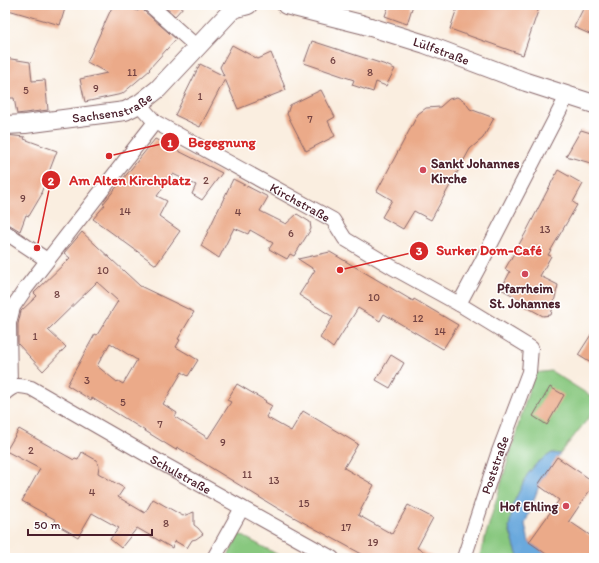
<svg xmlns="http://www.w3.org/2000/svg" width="599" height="563" font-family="Itim,sans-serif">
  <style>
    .green { fill: #88c87f; stroke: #697455 }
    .water { fill: #6aa9dd; stroke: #5a6484 }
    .building { fill: #ebaa89; fill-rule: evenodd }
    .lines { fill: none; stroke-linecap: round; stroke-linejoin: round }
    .minor-casing { stroke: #88676a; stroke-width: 16 }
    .tertiary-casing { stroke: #88676a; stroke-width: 20 }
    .minor { stroke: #fff; stroke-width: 14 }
    .tertiary { stroke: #fff; stroke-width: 18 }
    .poi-dot { fill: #d1495b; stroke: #fff; stroke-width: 1.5 }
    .labels { text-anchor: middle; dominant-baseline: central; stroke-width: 3; stroke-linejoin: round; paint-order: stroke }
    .number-label { font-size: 11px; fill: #724242 }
    .street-label { font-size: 13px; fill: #4a1f2b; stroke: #fff }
    .poi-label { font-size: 13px; font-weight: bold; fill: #4a1f2b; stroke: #fff; text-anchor: start }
    .leader { fill: none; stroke: #d62828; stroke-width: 1.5 }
    .callout-dot { fill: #d62828; stroke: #fff; stroke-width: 1.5 }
    .mark-label { font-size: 12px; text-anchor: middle; font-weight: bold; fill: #fff }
    .callout-label { font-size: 14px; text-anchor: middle; font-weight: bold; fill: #d62828; stroke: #fff; stroke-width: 3; stroke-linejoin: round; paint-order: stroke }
  </style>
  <rect width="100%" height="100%" fill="#fff"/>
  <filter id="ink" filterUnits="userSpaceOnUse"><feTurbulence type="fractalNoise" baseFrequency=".025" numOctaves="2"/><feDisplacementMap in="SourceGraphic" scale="8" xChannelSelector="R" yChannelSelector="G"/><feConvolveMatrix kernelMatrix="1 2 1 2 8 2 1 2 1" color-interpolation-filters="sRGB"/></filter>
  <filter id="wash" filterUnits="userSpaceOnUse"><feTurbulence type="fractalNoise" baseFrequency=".012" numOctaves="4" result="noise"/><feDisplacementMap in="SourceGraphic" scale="16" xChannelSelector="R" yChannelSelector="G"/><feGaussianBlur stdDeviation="0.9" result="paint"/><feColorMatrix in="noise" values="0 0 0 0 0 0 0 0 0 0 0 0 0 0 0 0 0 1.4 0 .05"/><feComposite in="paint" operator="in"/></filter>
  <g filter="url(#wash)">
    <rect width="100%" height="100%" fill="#faeee0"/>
    <g class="green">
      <path d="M551 371 594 398V411L560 454 552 453 537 463 527 475 509 528 517 554 520 558H479L534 373Z"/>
      <path d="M239 534 284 558H227Z"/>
    </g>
    <path class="water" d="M552 453 560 454 538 485 539 486 525 524 529 542 552 558H520L517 554 509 528 513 504 527 475 537 463Z"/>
    <g id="blocks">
      <g class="building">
        <path d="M5 5H66L60 25 5 9Z"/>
        <path d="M113 5H124L138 11 142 7 144 11 176 39 149 69 150 70 122 94 85 102 80 79 107 73 87 62Z"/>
        <path d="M163 5H185L175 16Z"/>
        <path d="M389 5H413L407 24 385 16Z"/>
        <path d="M458 5H540L523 55 450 29Z"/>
        <path d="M585 5H594V36L574 27Z"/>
        <path d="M312 41 386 65 395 69 386 86 376 82 373 92 352 85 354 80 304 63Z"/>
        <path d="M232 45 258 59 271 53 286 90 238 109 225 79 200 127 175 115 200 64 224 76 220 67Z"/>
        <path d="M5 58 30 62 32 81 45 80 48 110 17 114 14 98H8L7 77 5 76Z"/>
        <path d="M321 90 335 117 328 121 335 136 306 151 287 114 290 105Z"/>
        <path d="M457 97 465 102 470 109 494 118 483 138 470 149 431 220 414 211 403 229 382 217 392 200 377 191 418 114 426 108 440 107 449 99Z"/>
        <path d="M581 130 594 134V164L566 156Z"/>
        <path d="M5 135 25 137 24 139 57 151 41 193 42 194 29 216 26 215 20 231 10 225 5 224Z"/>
        <path d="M155 139 222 173 202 200 192 194 196 185 173 174 157 196 167 201 159 216 180 231 156 265 93 219 105 205 103 204Z"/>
        <path d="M558 170 583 184 573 202 577 205 548 255 551 256 540 276 558 285 551 315 543 316 521 304 523 301 501 289 510 272 505 269 525 234Z"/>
        <path d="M233 179 268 197 260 211 286 224 297 214 310 222 311 229 294 256 290 254 287 259 269 249 273 243 250 230 248 234 234 228 219 258 201 246Z"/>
        <path d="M82 232 140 286 194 312 178 339 180 340 176 347 198 360 188 376 182 372 163 404 177 413 175 417 208 438 231 402 227 400 237 384 266 401 265 402 272 406 266 417 291 431 303 411 358 444 344 468 374 485 358 515 392 534 408 505 433 518 417 548 436 558H369L277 508 177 447 176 450 92 398 91 400 67 385 95 334 97 335 118 301 97 282 48 330 66 347 43 371 18 344V324L21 311 37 296 34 293 70 258 64 253ZM110 343 137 360 123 384 118 381 117 382 97 366Z"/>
        <path d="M330 252 413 301 414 299 458 325 443 349 384 314 380 321 358 308 333 348 320 338 333 317 299 295 315 270 298 259Z"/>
        <path d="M594 330V365L578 355Z"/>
        <path d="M391 355 404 363 390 388 376 380Z"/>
        <path d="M550 387 564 395 547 425 533 416Z"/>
        <path d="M19 429 74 460 75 459 78 460 82 452 96 460 99 466 98 473 124 488 118 497 145 513 153 499 183 516 194 512V525L198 528 203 534 196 539 192 540 187 548 175 541 172 548 137 528 121 548 110 539 119 528 92 513 78 537 54 523 56 520 22 501 40 469 6 451Z"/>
        <path d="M557 457 594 482V484L569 521 594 538V558H552L529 542 559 500 538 485Z"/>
      </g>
    </g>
  </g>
  <g filter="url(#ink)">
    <use href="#blocks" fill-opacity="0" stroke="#88676a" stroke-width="1"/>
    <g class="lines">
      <g class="minor-casing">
        <g id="minor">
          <path d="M150 5 197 47"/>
          <path id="s1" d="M139 104 155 122 333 220 345 239 392 267 459 304 531 348 529 372 498 454 464 558"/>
          <path d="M5 232 47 260"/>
          <path d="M459 304 481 263 567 96"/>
          <path d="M10 388 9 323 13 307 26 288 155 122"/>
          <path id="s2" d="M5 393C15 384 19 385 31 388L149 456 332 558"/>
          <path d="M214 558 242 508"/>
        </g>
      </g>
      <g class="tertiary-casing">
        <g id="tertiary">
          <path id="s3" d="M286 5 361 24 425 44 526 82 594 104"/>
          <path id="s4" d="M5 125 25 124 125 111 139 104 158 89 233 9 248 5"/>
        </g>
      </g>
      <use href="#minor" class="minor"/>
      <use href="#tertiary" class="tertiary"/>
    </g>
  </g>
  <g class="poi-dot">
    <circle cx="423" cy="170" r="4"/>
    <circle cx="525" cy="274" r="4"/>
    <circle cx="566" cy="506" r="4"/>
  </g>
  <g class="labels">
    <g class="number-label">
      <text x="333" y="60">6</text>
      <text x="132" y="72">11</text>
      <text x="370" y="72">8</text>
      <text x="96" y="88">9</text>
      <text x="26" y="90">5</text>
      <text x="200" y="96">1</text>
      <text x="310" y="119">7</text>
      <text x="206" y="180">2</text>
      <text x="23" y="198">9</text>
      <text x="125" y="211">14</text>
      <text x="238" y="212">4</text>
      <text x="545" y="229">13</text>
      <text x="291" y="233">6</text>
      <text x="103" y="270">10</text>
      <text x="57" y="294">8</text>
      <text x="374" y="297">10</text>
      <text x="418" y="318">12</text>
      <text x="440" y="331">14</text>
      <text x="35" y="336">1</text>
      <text x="87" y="380">3</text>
      <text x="123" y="402">5</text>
      <text x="160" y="424">7</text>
      <text x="223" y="442">9</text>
      <text x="31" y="450">2</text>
      <text x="247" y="474">11</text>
      <text x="274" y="480">13</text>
      <text x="92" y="492">4</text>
      <text x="304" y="503">15</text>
      <text x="166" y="523">8</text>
      <text x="346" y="527">17</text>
      <text x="373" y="542">19</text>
    </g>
    <g class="street-label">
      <text stroke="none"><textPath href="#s3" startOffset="162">Lülfstraße</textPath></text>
      <text stroke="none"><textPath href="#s4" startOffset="109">Sachsenstraße</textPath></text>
      <text stroke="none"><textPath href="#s1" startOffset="190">Kirchstraße</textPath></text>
      <text transform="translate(495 465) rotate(-71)">Poststraße</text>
      <text stroke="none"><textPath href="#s2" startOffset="201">Schulstraße</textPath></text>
    </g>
    <g class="poi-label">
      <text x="431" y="163">Sankt Johannes<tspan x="431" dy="15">Kirche</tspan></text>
      <text x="525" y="288" text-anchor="middle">Pfarrheim<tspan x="525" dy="15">St. Johannes</tspan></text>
      <text x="558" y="506" text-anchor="end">Hof Ehling</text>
    </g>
  </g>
  <path class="leader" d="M109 156L170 142M37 248L51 180M340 270L419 251"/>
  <g class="callout-dot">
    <circle cx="109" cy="156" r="4"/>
    <circle cx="37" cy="248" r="4"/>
    <circle cx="340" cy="270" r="4"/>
    <circle cx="170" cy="142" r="10"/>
    <circle cx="51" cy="180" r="10"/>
    <circle cx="419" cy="251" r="10"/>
  </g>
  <g class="mark-label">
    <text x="170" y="147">1</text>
    <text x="51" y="185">2</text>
    <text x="419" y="255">3</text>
  </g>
  <g class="callout-label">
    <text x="222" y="147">Begegnung</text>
    <text x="130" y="185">Am Alten Kirchplatz</text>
    <text x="489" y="255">Surker Dom-Café</text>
  </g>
  <rect width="599" height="563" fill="none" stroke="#fff" stroke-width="20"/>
  <path d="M28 529v6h124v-6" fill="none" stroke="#4a1f2b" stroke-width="2"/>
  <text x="34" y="529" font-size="12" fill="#4a1f2b" stroke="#ffffff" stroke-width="3" paint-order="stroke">50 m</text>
</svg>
